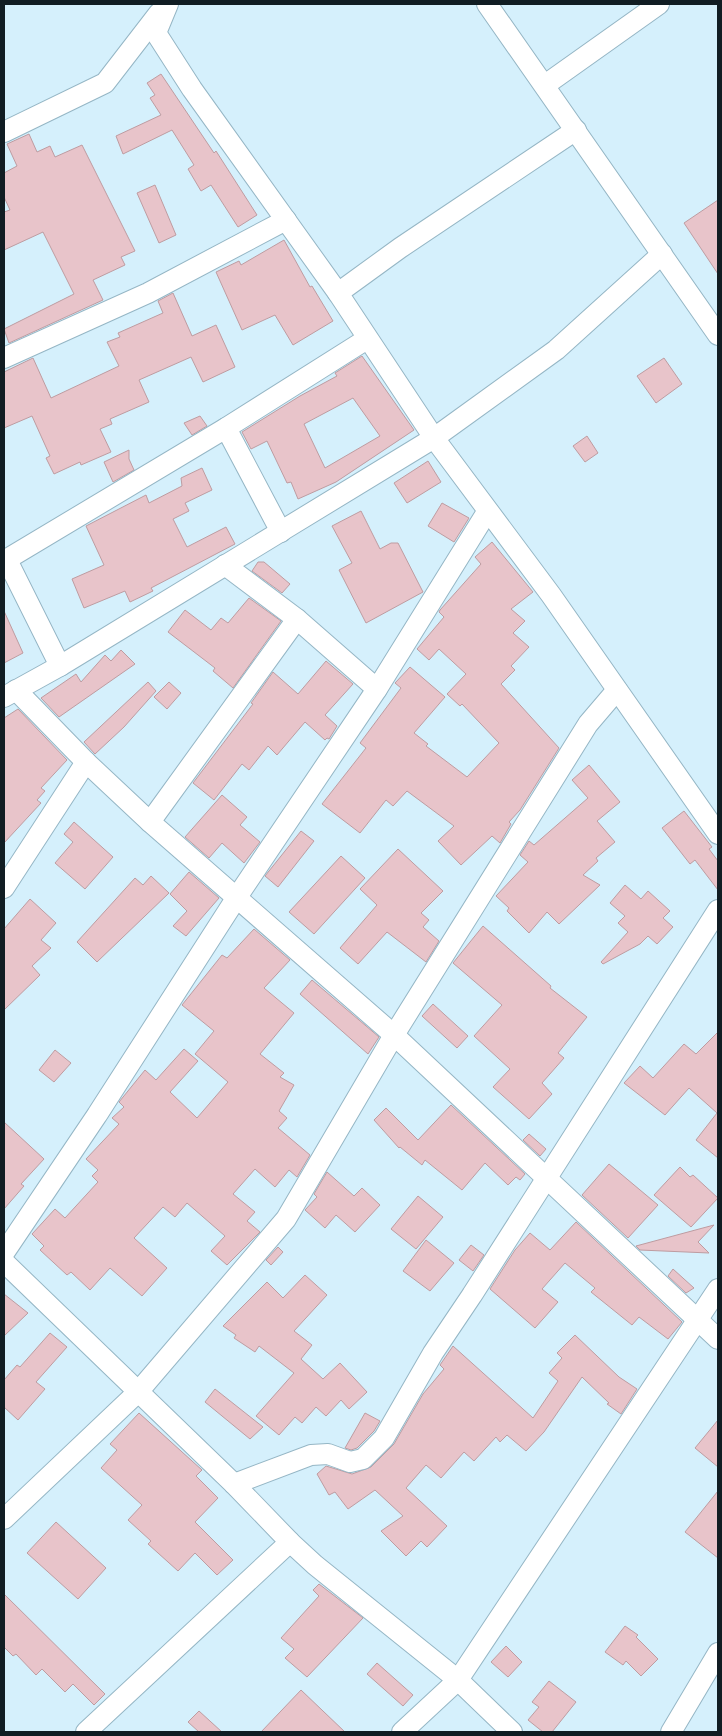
<svg xmlns="http://www.w3.org/2000/svg" width="722" height="1736" font-family="'Playfair Display',serif">
  <style>
    .building { fill: #e8c4ca; stroke: #be9ca1; fill-rule: evenodd }
    .lines { fill: none; stroke-linecap: round; stroke-linejoin: round }
    .minor-casing { stroke: #95b6c5; stroke-width: 22 }
    .minor { stroke: #fff; stroke-width: 20 }
  </style>
  <rect width="100%" height="100%" fill="#d5f0fc"/>
  <g class="building">
    <path d="M161 74 214 153 216 151 257 215 238 227 211 185 201 191 188 169 194 165 172 130 123 154 116 136 161 115 150 98 155 95 147 83Z"/>
    <path d="M29 134 37 152 50 146 55 157 82 145 135 251 121 257 125 265 93 280 103 300 9 343 4 329 74 294 43 232 4 250V212L10 210 4 197V173L17 166 7 144Z"/>
    <path d="M155 185 176 235 159 243 137 193Z"/>
    <path d="M718 200V274L684 223Z"/>
    <path d="M284 240 310 287 312 286 333 321 293 345 275 315 242 330 216 272 239 261 241 265Z"/>
    <path d="M173 293 192 336 216 325 235 367 203 382 191 357 139 380 149 402 110 419 112 424 100 429 111 452 81 465 80 462 54 474 46 458 50 456 32 416 4 428V372L33 358 51 398 119 366 107 342 120 337 118 333 163 313 158 301Z"/>
    <path d="M362 356 414 430 336 482 298 499 291 482 287 483 267 441 251 449 242 432 300 396 337 376 335 373ZM353 398 380 436 325 468 304 424Z"/>
    <path d="M664 358 682 384 656 403 637 376Z"/>
    <path d="M200 416 207 426 192 435 184 423Z"/>
    <path d="M587 436 598 453 585 462 573 446Z"/>
    <path d="M129 450V459L134 470 113 482 104 462Z"/>
    <path d="M428 461 441 482 407 503 394 483Z"/>
    <path d="M202 468 212 490 185 503 189 511 173 519 187 547 226 527 235 544 151 588 153 591 130 602 125 591 84 608 72 579 104 565 86 526 146 495 149 503 182 486 181 478Z"/>
    <path d="M442 503 469 518 454 542 428 526Z"/>
    <path d="M361 511 380 549 391 543H398L423 592 366 623 339 570 352 563 332 526Z"/>
    <path d="M492 542 533 592 511 609 525 621 513 633 529 647 511 666 515 670 501 684 559 748 520 810 509 822 511 824 500 843 492 836 461 865 438 841 454 826 407 791 393 806 386 800 360 833 322 804 366 748 360 743 401 688 395 683 410 667 445 697 414 733 428 744 426 746 467 777 499 743 462 704 460 706 447 694 466 674 439 649 429 660 417 649 444 617 439 612 440 610 481 564 475 557Z"/>
    <path d="M258 562H264L290 584 282 593 252 571Z"/>
    <path d="M249 598 281 621 233 688 213 671 215 668 168 632 185 610 211 630 221 618 228 623Z"/>
    <path d="M4 611 23 653 4 663Z"/>
    <path d="M121 650 135 664 59 717 41 698 76 674 81 682 105 655 111 661Z"/>
    <path d="M326 661 353 684 325 715 337 726 329 739 327 738 325 740 305 722 277 755 268 746 249 770 242 764 214 800 193 783 253 704 251 703 273 672 298 694Z"/>
    <path d="M148 682 156 691 124 727 95 754 84 742Z"/>
    <path d="M169 682 181 693 167 709 154 697Z"/>
    <path d="M18 709 67 760 41 788 45 791 37 800 41 803 4 843V718Z"/>
    <path d="M589 765 620 802 597 821 615 842 596 858 598 861 583 875 600 885 559 924 547 912 529 933 507 911 509 908 496 896 528 862 520 855 529 841 534 845 588 798 572 780Z"/>
    <path d="M222 795 247 817 240 825 260 842 244 863 222 843 209 858 185 837Z"/>
    <path d="M684 811 712 847 709 849 718 861V890L695 860 690 864 662 828Z"/>
    <path d="M74 822 113 857 85 889 55 863 73 842 64 834Z"/>
    <path d="M301 831 314 841 278 887 265 876Z"/>
    <path d="M398 849 443 891 421 913 429 920 423 927 439 941 426 962 387 932 358 964 340 948 377 905 360 889Z"/>
    <path d="M341 856 365 878 314 934 289 912Z"/>
    <path d="M189 872 219 898 186 936 173 926 187 911 170 894Z"/>
    <path d="M151 876 169 893 97 962 77 942 135 878 143 885Z"/>
    <path d="M625 885 641 899 648 891 670 911 663 918 673 927 657 944 648 936 640 944 603 964 601 962 628 932 618 923 625 916 610 903Z"/>
    <path d="M30 899 56 923 41 940 51 948 32 966 40 975 4 1010V929Z"/>
    <path d="M483 926 551 986 550 988 587 1017 558 1053 564 1058 542 1083 552 1094 529 1119 493 1087 510 1069 474 1036 502 1005 453 963Z"/>
    <path d="M254 929 290 960 264 988 294 1013 260 1054 284 1073 280 1077 294 1085 279 1111 287 1118 278 1128 310 1155 297 1177 289 1170 275 1187 255 1169 233 1194 255 1212 247 1221 260 1232 227 1265 211 1251 225 1236 187 1203 175 1217 163 1207 134 1238 167 1268 142 1296 110 1268 90 1290 71 1272 67 1275 40 1250 44 1246 32 1234 55 1209 65 1218 98 1182 92 1176 98 1170 86 1159 119 1124 112 1118 124 1107 119 1102 145 1070 156 1080 184 1049 198 1061 170 1092 197 1118 228 1082 195 1054 214 1031 182 1005 222 955 227 958Z"/>
    <path d="M312 980 379 1037 368 1054 300 994Z"/>
    <path d="M433 1004 468 1036 457 1048 422 1016Z"/>
    <path d="M718 1032V1158L696 1140 717 1113 689 1088 665 1115 624 1083 640 1066 653 1078 684 1044 696 1054Z"/>
    <path d="M55 1050 71 1063 54 1082 39 1070Z"/>
    <path d="M451 1105 525 1174 520 1180 516 1177 508 1185 485 1163 462 1190 425 1160 422 1165 400 1147 399 1148 374 1120 386 1108 418 1140Z"/>
    <path d="M4 1122 44 1159 21 1184 24 1186 4 1209Z"/>
    <path d="M529 1134 546 1149 540 1156 523 1140Z"/>
    <path d="M609 1164 658 1205 628 1238 582 1195Z"/>
    <path d="M680 1167 690 1177 693 1175 718 1198 691 1227 654 1195Z"/>
    <path d="M327 1172 354 1196 362 1188 380 1205 355 1232 336 1215 325 1228 305 1210 317 1197 314 1194Z"/>
    <path d="M418 1196 443 1217 416 1249 391 1229Z"/>
    <path d="M576 1222 682 1322 668 1339 639 1317 632 1325 591 1292 595 1288 565 1263 542 1289 558 1302 535 1328 490 1289 515 1250 530 1233 550 1250Z"/>
    <path d="M714 1225 698 1242 709 1253 640 1250 636 1246Z"/>
    <path d="M426 1240 454 1263 430 1291 403 1271Z"/>
    <path d="M471 1245 484 1255 473 1271 459 1260Z"/>
    <path d="M278 1247 283 1252 271 1265 266 1260Z"/>
    <path d="M673 1269 694 1288 686 1293 668 1276Z"/>
    <path d="M305 1275 327 1295 294 1331 312 1345 301 1359 323 1379 340 1363 367 1392 349 1409 341 1400 326 1416 316 1407 302 1423 295 1417 279 1435 256 1416 294 1373 259 1346 255 1352 234 1338 236 1335 223 1326 267 1282 283 1298Z"/>
    <path d="M4 1294 28 1313 4 1336Z"/>
    <path d="M50 1333 67 1347 36 1382 45 1389 18 1420 4 1407V1380L17 1365 20 1367Z"/>
    <path d="M575 1335 619 1377 637 1389 621 1414 607 1404 609 1403 582 1377 544 1432 526 1451 507 1435 500 1442 496 1437 474 1461 464 1452 441 1478 426 1465 406 1488 447 1526 427 1547 421 1541 406 1556 381 1531 403 1516 375 1490 348 1509 335 1492 329 1495 317 1474 326 1466 352 1474 371 1467 394 1444 423 1394 444 1369 440 1365 453 1346 533 1418 558 1381 549 1373 562 1358 557 1353Z"/>
    <path d="M215 1389 263 1427 250 1439 205 1402Z"/>
    <path d="M139 1413 202 1470 196 1476 218 1498 195 1522 233 1560 217 1575 195 1553 178 1571 148 1544 151 1541 128 1520 142 1505 101 1468 117 1450 110 1444Z"/>
    <path d="M365 1413 380 1421 374 1431 357 1448 351 1450 345 1448Z"/>
    <path d="M718 1420V1467L695 1448Z"/>
    <path d="M718 1491V1558L685 1532Z"/>
    <path d="M56 1522 106 1568 78 1599 27 1553Z"/>
    <path d="M319 1584 363 1618 307 1677 285 1658 294 1649 281 1638 319 1596 313 1590Z"/>
    <path d="M4 1594 105 1694 94 1705 73 1684 65 1692 42 1669 36 1675 16 1654 13 1656 4 1647Z"/>
    <path d="M625 1626 638 1635 636 1637 658 1659 641 1676 626 1661 623 1665 605 1652Z"/>
    <path d="M506 1646 522 1662 508 1677 491 1662Z"/>
    <path d="M377 1663 413 1695 403 1706 367 1674Z"/>
    <path d="M549 1681 576 1702 552 1732H543L528 1720 539 1707 532 1702Z"/>
    <path d="M301 1690 345 1732H261Z"/>
    <path d="M199 1711 222 1732H199L188 1722Z"/>
  </g>
  <g class="lines">
    <g class="minor-casing">
      <g id="minor">
        <path d="M168 4 156 33 192 89 338 293 434 438 551 595 718 834"/>
        <path d="M487 4 718 335"/>
        <path d="M545 85 659 4"/>
        <path d="M4 132 105 83 159 13"/>
        <path d="M338 293 400 248 576 130"/>
        <path d="M4 358 148 293 286 220"/>
        <path d="M226 428 281 532"/>
        <path d="M7 560 60 666"/>
        <path d="M4 561 226 428 367 339"/>
        <path d="M225 565 297 619 377 689"/>
        <path d="M16 690 86 762 150 822 394 1035 718 1339"/>
        <path d="M4 697 60 666 434 438 556 350 662 254"/>
        <path d="M150 822 297 619"/>
        <path d="M4 888 86 762"/>
        <path d="M4 1253 97 1115 237 897 377 689 487 512"/>
        <path d="M4 1262 234 1484 290 1542 315 1565 458 1680 512 1732"/>
        <path d="M234 1484 311 1455 328 1454 350 1462 363 1459 384 1438 433 1353 472 1295 718 910"/>
        <path d="M4 1519 138 1392 286 1219 394 1035 588 724 617 690"/>
        <path d="M86 1732 290 1542"/>
        <path d="M402 1732 458 1680 718 1289"/>
        <path d="M671 1732 718 1653"/>
      </g>
    </g>
    <use href="#minor" class="minor"/>
  </g>
  <rect width="722" height="1736" fill="none" stroke="#111d23" stroke-width="10"/>
</svg>
